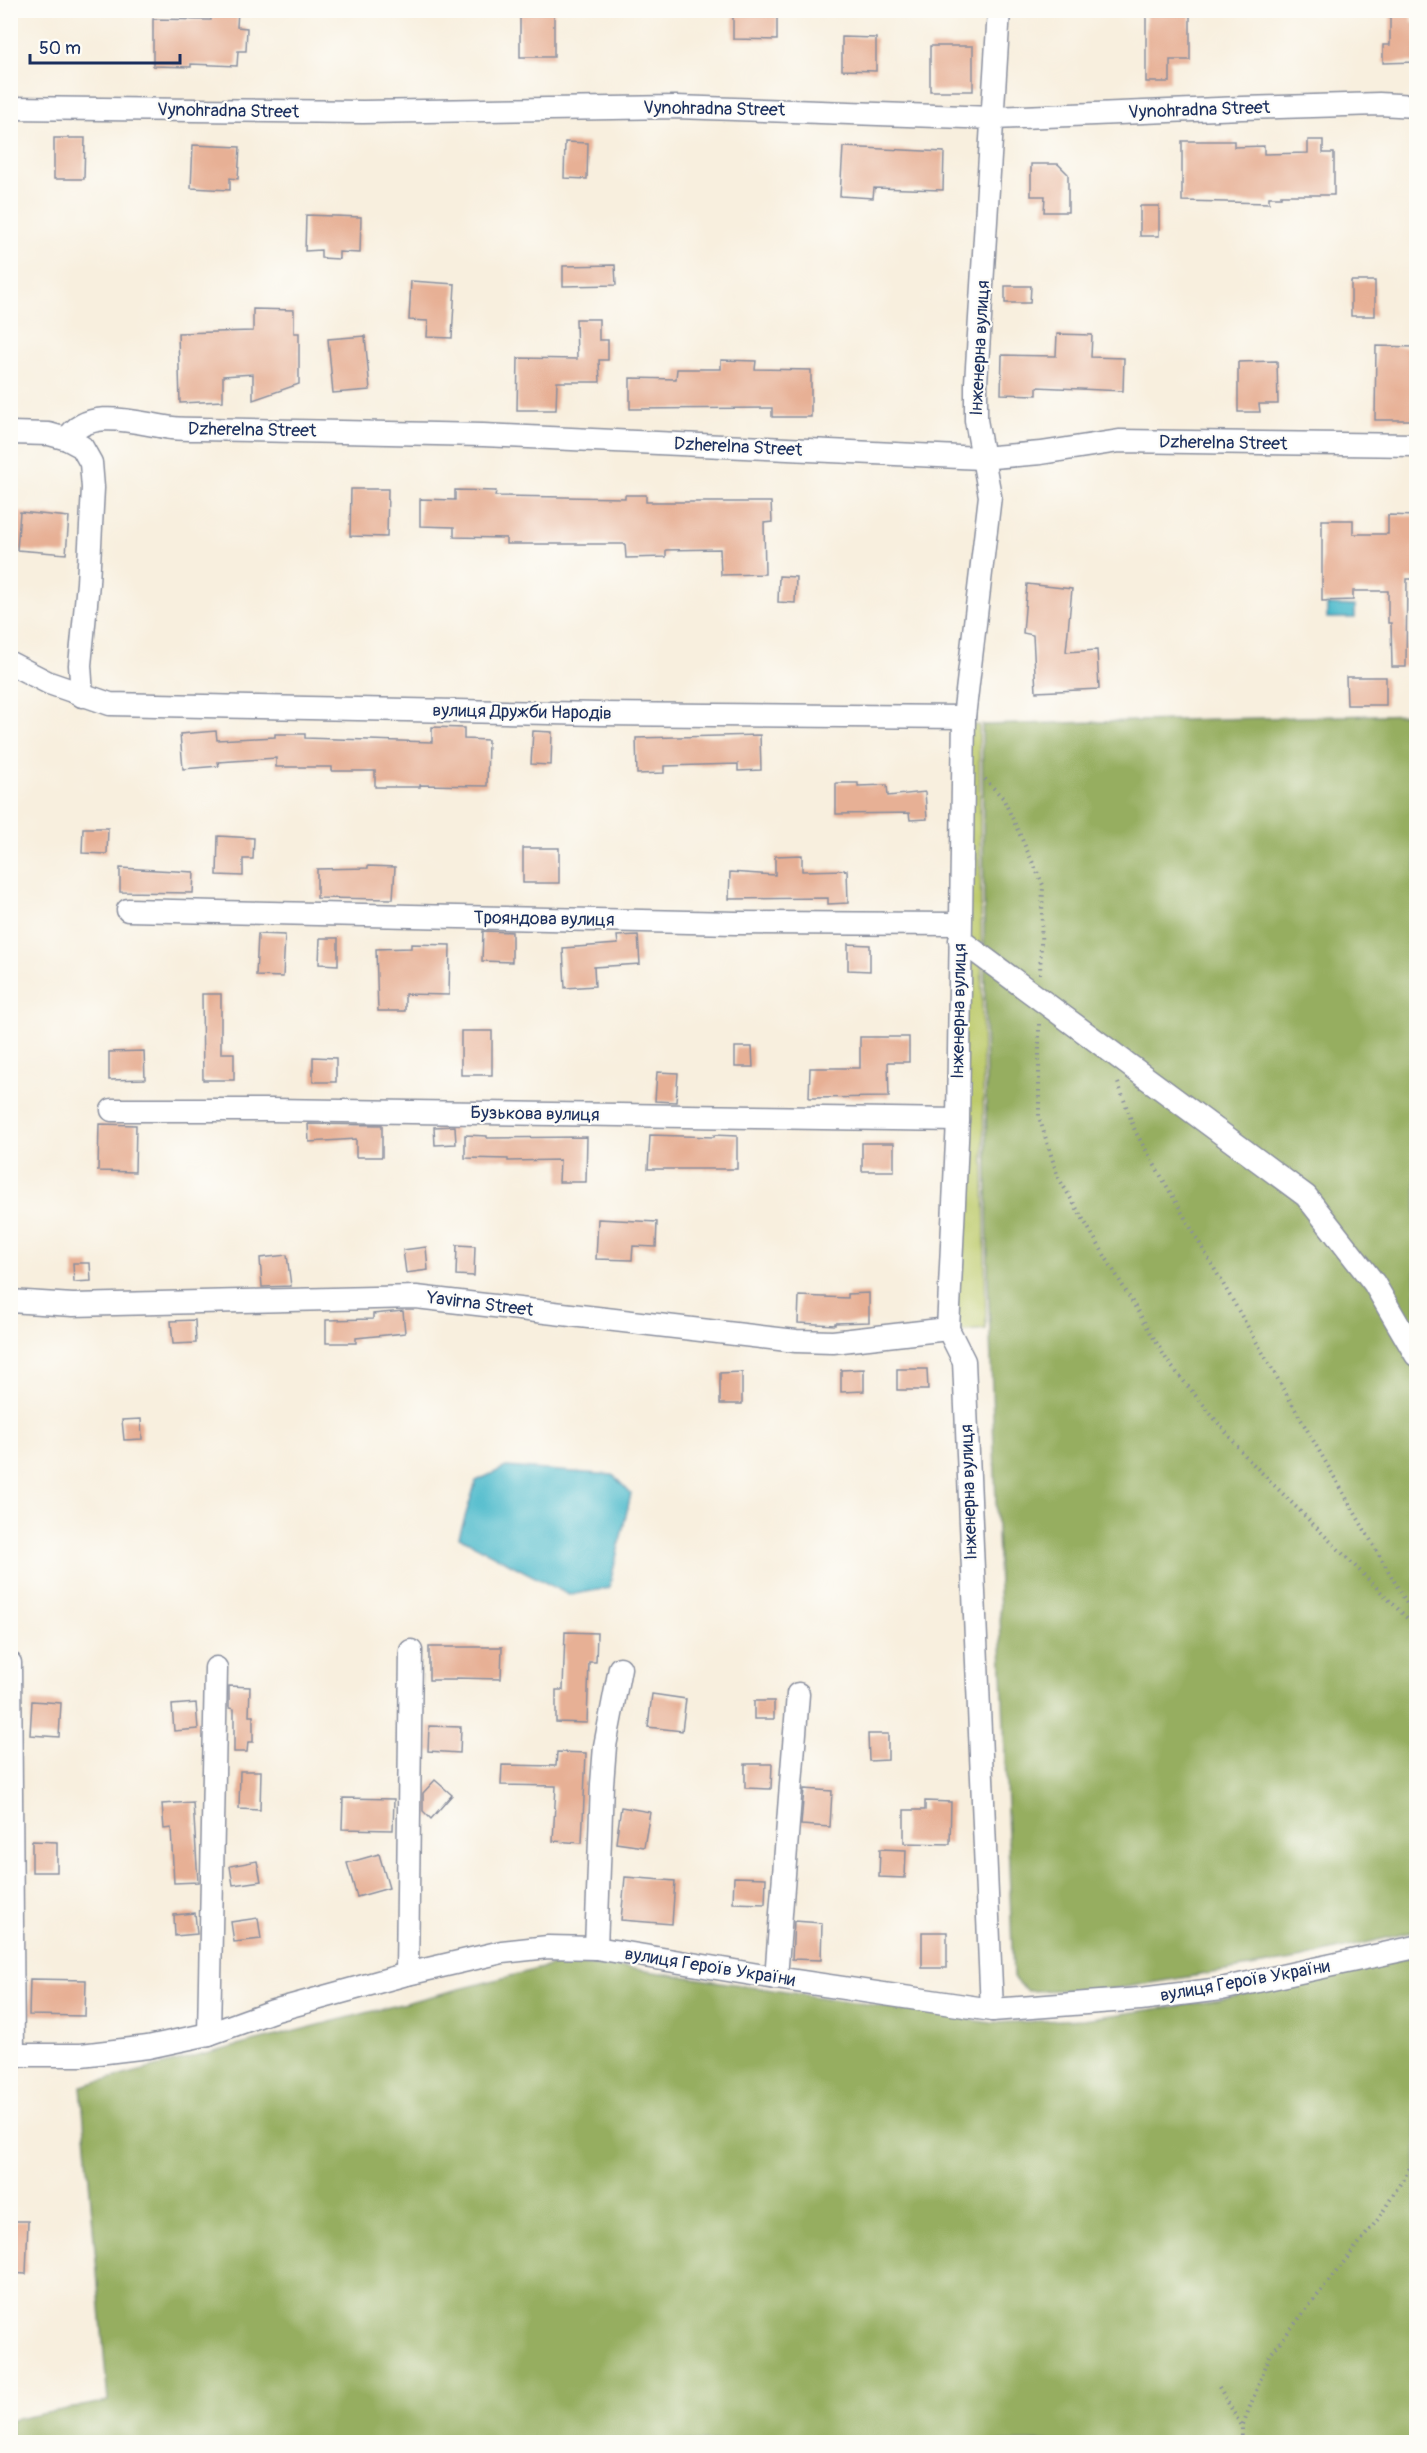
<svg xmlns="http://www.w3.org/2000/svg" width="1427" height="2453" font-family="Pangolin,sans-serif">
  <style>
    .green { fill: #bdca6c; stroke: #6c7c65; stroke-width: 1.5 }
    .forest { fill: #96ae60; stroke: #586e5f; stroke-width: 1.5 }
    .water { fill: #50bbcc; stroke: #367595; stroke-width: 1.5 }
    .building { fill: #e7b095 }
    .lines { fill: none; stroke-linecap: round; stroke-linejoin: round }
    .minor-casing { stroke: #8a8f9e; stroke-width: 25 }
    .path { stroke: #8a8f9e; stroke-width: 4; stroke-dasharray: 1.5 4.5; stroke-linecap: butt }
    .minor { stroke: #fff; stroke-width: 22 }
    .labels { text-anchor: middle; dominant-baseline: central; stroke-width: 4.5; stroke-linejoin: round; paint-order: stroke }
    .street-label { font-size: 18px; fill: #1b2f5e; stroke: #fdfcf7 }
  </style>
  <rect width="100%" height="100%" fill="#fdfcf7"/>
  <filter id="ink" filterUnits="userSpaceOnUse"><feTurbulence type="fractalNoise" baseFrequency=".0167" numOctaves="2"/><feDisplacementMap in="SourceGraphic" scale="12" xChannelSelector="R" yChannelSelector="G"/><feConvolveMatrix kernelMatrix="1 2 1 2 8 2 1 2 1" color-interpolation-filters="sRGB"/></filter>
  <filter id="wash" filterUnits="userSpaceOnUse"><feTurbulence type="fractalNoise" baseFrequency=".008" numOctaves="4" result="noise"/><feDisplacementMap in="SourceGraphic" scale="24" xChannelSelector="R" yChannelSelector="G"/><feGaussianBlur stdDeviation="1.35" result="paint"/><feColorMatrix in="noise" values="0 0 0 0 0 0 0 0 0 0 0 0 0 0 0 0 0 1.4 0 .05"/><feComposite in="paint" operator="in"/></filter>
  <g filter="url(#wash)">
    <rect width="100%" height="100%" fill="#f8efde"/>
    <path class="green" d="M979 725 986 1329 956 1332 966 726Z"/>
    <g class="forest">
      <path d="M1416 714V1931L1299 1959 1114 1989 1027 1991 1013 1977 988 1279 982 725Z"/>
      <path d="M1416 1955V2442H11V2420L108 2401 81 2086 561 1963 628 1968 992 2023 1084 2019 1219 2000Z"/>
    </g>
    <g class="water">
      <path d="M1327 605 1355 606V618H1327Z"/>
      <path d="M506 1467 613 1475 631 1494 609 1588 569 1595 459 1537 476 1481Z"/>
    </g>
    <g id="blocks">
      <g class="building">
        <path d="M211 10H238L237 27 247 28 246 51H238L237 66 191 64V67L153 66V19L211 20Z"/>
        <rect x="520" y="10" width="34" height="47"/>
        <path d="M733 10H777V40L733 39Z"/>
        <path d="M1146 14H1190V60H1170V82H1146Z"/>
        <path d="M1390 16H1412V22H1416V62L1383 63V45H1390Z"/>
        <path d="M842 37 876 38V71L842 70Z"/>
        <rect x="930" y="46" width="43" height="45"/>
        <path d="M54 138H85L84 179H54Z"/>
        <path d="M1308 140H1323V153H1334V195H1281V197H1269V203L1182 201V141H1234V147L1264 146V154L1308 153Z"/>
        <path d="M565 142 588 143 587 179 564 178Z"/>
        <path d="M193 145 240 147 238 179 230 178V190L191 188Z"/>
        <path d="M843 147 944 152 943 190 874 188 873 198 840 196Z"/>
        <path d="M1031 164H1058L1068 174V212H1044L1045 196H1031Z"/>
        <rect x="1140" y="206" width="19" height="30"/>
        <path d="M306 215 361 217 360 253 339 252V259L321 258V250L305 251Z"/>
        <path d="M615 265 616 285 563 286V266Z"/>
        <path d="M411 281 455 284 452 338 427 337 428 321 409 320Z"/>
        <rect x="1351" y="281" width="24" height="35"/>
        <path d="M1005 286H1031L1030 303H1005Z"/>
        <path d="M253 309 294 310V333H299V384L253 400V374L223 376V401L180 403 178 333 253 331Z"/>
        <path d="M576 319H599V340H608V360H599L600 382H557L556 410H517L518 358 577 359Z"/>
        <path d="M1057 334 1092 335 1091 357 1124 358 1123 391 1037 387V395L1001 394 1002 355 1056 356Z"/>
        <path d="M365 336 370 390 333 393 328 339Z"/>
        <path d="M1376 346 1414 347V367H1416V420H1375Z"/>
        <path d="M721 360 756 361 755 369 811 370V417H772V408L630 409V378L676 379 677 369H721Z"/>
        <path d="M1277 361 1278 404H1259L1260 412H1238V362Z"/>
        <path d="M351 489H388L387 537 350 536Z"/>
        <path d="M455 490 496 491 495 496 625 498V495H646V502H771L772 522 764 523 765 574 721 575 720 549 666 550V557L626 558 625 544H506V538L454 537V527L420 526V499L455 500Z"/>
        <path d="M20 512 69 517 66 554 17 550Z"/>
        <path d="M1388 515 1416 516V579H1407L1406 667H1392L1391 623H1388V591H1353V600L1322 601V520H1353V534H1388Z"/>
        <path d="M779 576 796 577 795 603 778 602Z"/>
        <path d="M1027 584 1072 589 1066 652 1097 650 1099 689 1036 692 1033 635 1023 633Z"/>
        <path d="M1346 677H1386V705H1347Z"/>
        <path d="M432 727 464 728V739L488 740 487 786 420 785V787H375V771H332V767H276V758L218 762 219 766 183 769 180 734 216 731 217 740 275 737V734H305V738L432 742Z"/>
        <path d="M533 731 552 732 551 765 531 764Z"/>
        <path d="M760 735 761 770 738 771V764L664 766V773L637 774 636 738Z"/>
        <path d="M836 783H858V786L887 785 888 796 925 792 927 819 910 820 909 813 836 814Z"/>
        <path d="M83 828H108L107 854 82 853Z"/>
        <path d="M218 836 254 838 253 859H243V876L217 875Z"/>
        <rect x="523" y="848" width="36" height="35"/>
        <path d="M802 855V871L847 870 848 903 828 904V898L729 899 730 872 775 875V856Z"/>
        <path d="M368 866 395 867 393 899 317 898V869L368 868Z"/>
        <path d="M120 868 194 872 193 893 120 892Z"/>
        <path d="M483 931 512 932V962L482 961Z"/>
        <path d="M258 934 285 935 283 977 256 976Z"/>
        <path d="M638 935 640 964 594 967 595 986 565 988 563 948 618 944 617 936Z"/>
        <path d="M320 938H338V965L319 964Z"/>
        <path d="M411 944 450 945 449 995 405 994V1011H378L376 949 411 948Z"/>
        <path d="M848 944 870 945V971L848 970Z"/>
        <path d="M202 994H221V1053H234V1080H203Z"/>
        <rect x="461" y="1031" width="31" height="44"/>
        <path d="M860 1037H909V1062H888L889 1097 809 1098 810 1068H860Z"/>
        <path d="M735 1047H752L753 1067H735Z"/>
        <path d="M144 1051 145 1079 109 1080V1052Z"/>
        <path d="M313 1057 336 1058V1082H313Z"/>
        <path d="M657 1072 678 1073 676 1102 655 1101Z"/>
        <path d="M99 1124 136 1125 135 1172 98 1171Z"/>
        <path d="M308 1124 382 1125V1157H356V1139L309 1142Z"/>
        <path d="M455 1126 456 1144 435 1145 434 1127Z"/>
        <path d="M465 1135 487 1136V1138L587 1137 586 1182H559L560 1160 508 1161V1159L465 1158Z"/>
        <path d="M650 1135 714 1137V1135L737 1136V1169H648Z"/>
        <rect x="862" y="1143" width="32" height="28"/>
        <path d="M598 1219 657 1222 656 1247 633 1246 632 1260 596 1259Z"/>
        <path d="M457 1245 475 1246 474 1276 456 1275Z"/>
        <path d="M426 1247 428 1270 406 1273 403 1250Z"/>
        <path d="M287 1255 291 1286 262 1287 260 1258Z"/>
        <path d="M73 1263H90L91 1281 74 1282Z"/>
        <path d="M869 1293V1322L835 1323V1325L798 1323 799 1296 848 1298V1294Z"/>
        <path d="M403 1311 405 1333 356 1338V1343H326V1320L373 1319V1314Z"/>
        <path d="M195 1320 196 1343 173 1344 171 1321Z"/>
        <path d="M864 1369V1391L841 1392V1370Z"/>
        <path d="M897 1369H927L928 1390H897Z"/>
        <path d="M742 1372V1404H720V1373Z"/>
        <path d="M141 1419 142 1439 124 1440 122 1420Z"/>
        <path d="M565 1632 597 1633 596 1662H589L587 1723 556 1722V1690H563Z"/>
        <path d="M429 1647H502L501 1679 456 1678V1680H429Z"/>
        <path d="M229 1686 250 1687 249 1716H253V1742H248L247 1752H234V1709L229 1708Z"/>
        <path d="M652 1694 686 1699 682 1731 648 1727Z"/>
        <path d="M32 1701 61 1703 59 1737 30 1735Z"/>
        <rect x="754" y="1701" width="20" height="18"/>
        <path d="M196 1703 198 1729 174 1731 172 1705Z"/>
        <path d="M429 1726 461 1727 460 1753 428 1751Z"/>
        <path d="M868 1734H888V1760L869 1761Z"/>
        <path d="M557 1752 586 1753 582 1843 553 1841 556 1786 501 1785 502 1765 556 1766Z"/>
        <path d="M745 1764H772L771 1789 745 1788Z"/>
        <path d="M240 1771H261L260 1810 239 1809Z"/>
        <path d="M435 1780 452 1795 431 1819 423 1811V1793Z"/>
        <path d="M804 1789 832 1791 830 1827 801 1825Z"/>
        <path d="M343 1798 394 1799 393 1830 342 1829Z"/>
        <path d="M925 1801 951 1802 950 1844 904 1843V1810H925Z"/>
        <path d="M193 1802 198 1882 174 1883 171 1828 164 1829 162 1804Z"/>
        <path d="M621 1807 650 1812 644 1847 616 1843Z"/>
        <path d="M32 1841 57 1842V1872H32Z"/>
        <path d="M880 1849 906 1850 905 1878 879 1877Z"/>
        <path d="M379 1854 389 1888 357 1897 347 1863Z"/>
        <path d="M257 1861 261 1881 233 1885 230 1866Z"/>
        <path d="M625 1877 675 1881 672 1924 621 1920Z"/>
        <path d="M734 1877 766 1878 765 1904 733 1903Z"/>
        <path d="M195 1913 197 1934 175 1936 174 1915Z"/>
        <path d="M258 1918 261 1939 234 1942 231 1922Z"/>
        <path d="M794 1921 822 1923 821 1960 792 1959Z"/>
        <rect x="922" y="1932" width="25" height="36"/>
        <path d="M30 1979 86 1980 85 2016 29 2015Z"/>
        <path d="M10 2221H28L26 2274 10 2273Z"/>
      </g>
    </g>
  </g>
  <g filter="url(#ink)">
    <use href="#blocks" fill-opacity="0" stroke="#8a8f9e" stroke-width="1.5"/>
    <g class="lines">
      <g class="minor-casing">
        <g id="minor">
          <path d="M10 108 363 112 676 107 994 118 1242 108 1379 104 1416 106"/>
          <path d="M10 433 49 434 67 439 82 447 91 463 93 488 88 583 80 665 82 696"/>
          <path d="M67 439C89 405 139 424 172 428 181 429 191 429 200 429L483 435 981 458 1041 453 1119 441 1416 445"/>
          <path d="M10 663 49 683 110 704 599 714 964 717"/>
          <path d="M128 910 736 923 960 924"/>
          <path d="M960 940 1306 1196 1374 1283 1416 1355"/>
          <path d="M112 1110H271L958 1120"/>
          <path d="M10 1301 73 1305 416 1297 796 1341 833 1342 948 1329"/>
          <path d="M10 1663 13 2056"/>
          <path d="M596 1948 602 1784 605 1746 620 1668"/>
          <path d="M407 1974 411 1651"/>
          <path d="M776 1978 798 1694"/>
          <path d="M992 2010 964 1361 948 1329 958 1120 964 717 990 496 976 420V383L999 10"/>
          <path d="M209 2034 216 1668"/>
          <path d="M10 2055H81L148 2047 209 2034 273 2011 407 1974 502 1952 548 1947 596 1948 776 1978 992 2010 1140 1999 1221 1989 1416 1947"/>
        </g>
      </g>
      <g class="path">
        <path d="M985 779 1003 798 1043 885 1040 974"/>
        <path d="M1039 1024V1117L1058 1177 1168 1362 1247 1458 1416 1627"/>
        <path d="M1118 1083 1135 1131 1416 1619"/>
        <path d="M1219 2387 1242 2427"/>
        <path d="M1242 2442V2427L1270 2355 1379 2218 1416 2158"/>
      </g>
      <use href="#minor" class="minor"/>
    </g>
  </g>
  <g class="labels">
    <g class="street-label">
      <text transform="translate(714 109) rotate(1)">Vynohradna Street</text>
      <text transform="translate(1199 110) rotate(-2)">Vynohradna Street</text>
      <text transform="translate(228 111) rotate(1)">Vynohradna Street</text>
      <text transform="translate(980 348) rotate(-87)">Інженерна вулиця</text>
      <text transform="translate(252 430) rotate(1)">Dzherelna Street</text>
      <text transform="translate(1223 443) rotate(1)">Dzherelna Street</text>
      <text transform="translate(738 447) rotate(3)">Dzherelna Street</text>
      <text transform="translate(522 712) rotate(1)">вулиця Дружби Народів</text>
      <text transform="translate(544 919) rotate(1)">Трояндова вулиця</text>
      <text transform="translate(959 1011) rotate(-89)">Інженерна вулиця</text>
      <text transform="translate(535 1114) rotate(1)">Бузькова вулиця</text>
      <text transform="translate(480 1304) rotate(7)">Yavirna Street</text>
      <text transform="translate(969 1492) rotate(-92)">Інженерна вулиця</text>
      <text transform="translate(710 1967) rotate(9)">вулиця Героїв України</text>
      <text transform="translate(1245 1981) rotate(-10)">вулиця Героїв України</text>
    </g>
  </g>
  <rect width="1427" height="2453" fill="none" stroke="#fdfcf7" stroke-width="36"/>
  <path d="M30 54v9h150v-9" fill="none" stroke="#1b2f5e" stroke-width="3"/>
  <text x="39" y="54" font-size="18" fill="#1b2f5e" stroke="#fdfcf7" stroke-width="4.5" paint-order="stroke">50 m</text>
</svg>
